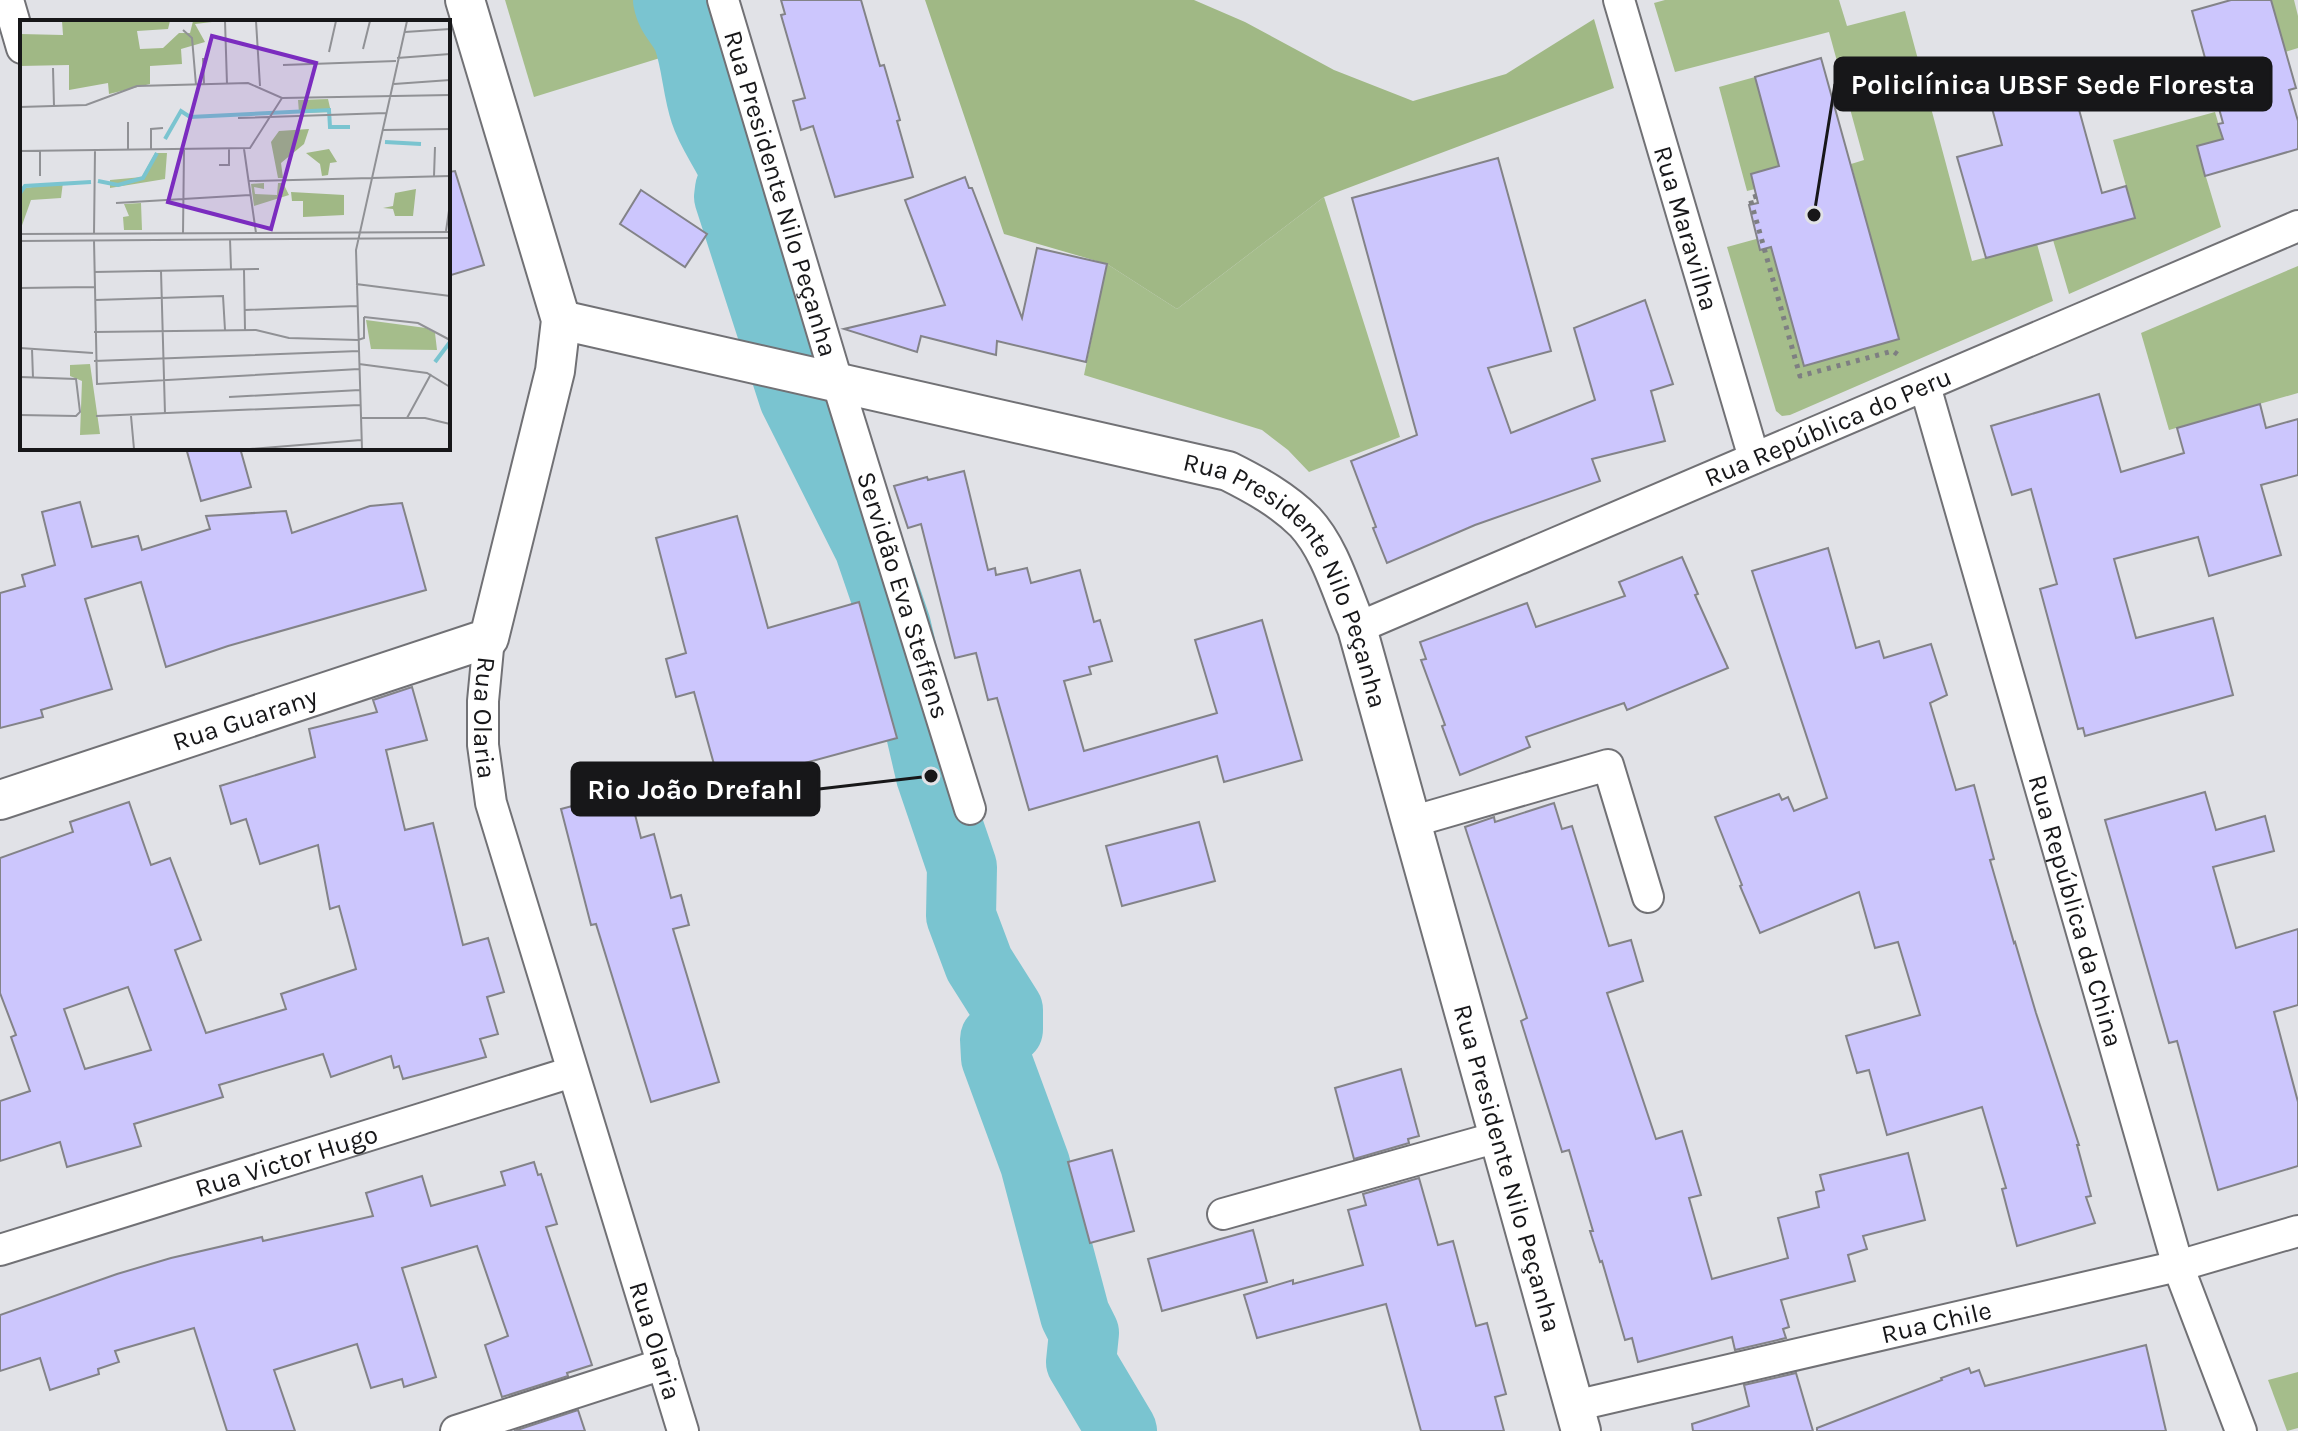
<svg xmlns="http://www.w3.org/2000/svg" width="2298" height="1431" font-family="Karla,sans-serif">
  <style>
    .green { fill: #a5bd8b }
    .forest { fill: #a0b885 }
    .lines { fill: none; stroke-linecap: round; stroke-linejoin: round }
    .river { stroke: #7ac4d0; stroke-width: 70 }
    .building { fill: #ccc6fd; stroke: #838388; stroke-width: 2; fill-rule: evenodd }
    .minor-casing { stroke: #717175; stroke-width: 34 }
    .tertiary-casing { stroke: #717175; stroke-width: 42 }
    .path { stroke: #7e7f82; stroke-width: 5; stroke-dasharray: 4 6; stroke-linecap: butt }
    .minor { stroke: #fff; stroke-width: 30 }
    .tertiary { stroke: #fff; stroke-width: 38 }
    .labels { text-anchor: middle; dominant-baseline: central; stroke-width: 7; stroke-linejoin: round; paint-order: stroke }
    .street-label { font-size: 26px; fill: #171719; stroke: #e1e2e7 }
    .inset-river { fill: none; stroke: #7ac4d0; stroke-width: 4 }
    .inset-road { fill: none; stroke: #909195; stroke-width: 2 }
    .view { fill: #7b2cbf; fill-opacity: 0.15; stroke: #7b2cbf; stroke-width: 4 }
    .inset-edge { fill: none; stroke: #171719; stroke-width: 4 }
    .leader { fill: none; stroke: #171719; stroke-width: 3 }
    .callout-dot { fill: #171719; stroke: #e1e2e7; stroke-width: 3 }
    .callout { fill: #171719; stroke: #171719; stroke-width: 3 }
    .callout-label { font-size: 28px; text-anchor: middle; font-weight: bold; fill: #fff }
  </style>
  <rect width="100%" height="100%" fill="#e1e2e7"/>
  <g class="green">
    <path d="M505 0H688L702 45 534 97Z"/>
    <path d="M1665 0H1839L1847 26 1905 11 1972 261 2037 244 2053 301 1790 415 1782 416 1776 411 1727 247 1797 228 1804 366 1899 339 1851 164 1864 160 1829 32 1675 72 1654 3Z"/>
    <path d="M2271 0H2294L2298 16V48L2285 52Z"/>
    <path d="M1755 77 1779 166 1751 174 1755 189 1747 191 1719 87Z"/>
    <path d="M2215 112 2223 139 2197 147 2221 227 2069 294 2053 240 2135 218 2113 140Z"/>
    <path d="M1324 197 1400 437 1309 472 1288 450 1262 430 1084 375 1107 264 1177 309Z"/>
    <path d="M2298 266V393L2169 430 2141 333Z"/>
    <path d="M2298 1372V1428L2287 1431 2268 1380Z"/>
  </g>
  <path class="forest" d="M925 0H1194L1245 22 1334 70 1413 101 1506 74 1594 19 1614 88 1324 197 1177 309 1107 264 1004 234Z"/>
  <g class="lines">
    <path class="river" d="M668 0C671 17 682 23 688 38 697 63 697 88 705 112 712 134 728 153 736 174L730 189 729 197 794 398 869 547 896 626 931 776 962 867 961 916 979 964 1008 1010V1029L995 1039 996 1058 1035 1164 1075 1315 1084 1333 1081 1362 1122 1431"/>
  </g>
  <g class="building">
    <path d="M781 0H861L880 66 884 65 900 120 897 121 913 177 835 197 813 126 801 130 793 101 805 98 781 15 785 14Z"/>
    <path d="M2231 0H2271L2296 88 2289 90 2298 121V149L2205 176 2197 146 2223 139 2218 124 2223 123 2192 11Z"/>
    <path d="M1821 58 1899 339 1804 366 1771 247 1760 250 1749 205 1758 203 1751 174 1779 166 1755 77Z"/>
    <path d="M2082 60 2093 102 2078 106 2102 193 2126 186 2135 218 1986 258 1957 157 2002 145 1986 86Z"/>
    <path d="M1498 158 1551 351 1488 368 1511 433 1595 400 1574 328 1645 300 1673 384 1651 391 1665 441 1592 459 1600 481 1475 525 1387 563 1373 528 1376 527 1351 461 1417 435 1352 198Z"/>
    <path d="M455 171 484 265 448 276V172Z"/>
    <path d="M965 177 969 188H972L1022 318 1037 248 1107 264 1086 362 997 341 996 355 921 336 917 352 844 329 945 305 905 200Z"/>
    <path d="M641 190 707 234 685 267 620 224Z"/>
    <path d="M2099 394 2121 472 2184 453 2177 428 2260 404 2266 428 2298 419V475L2261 485 2281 555 2209 576 2198 537 2114 559 2136 638 2213 618 2233 695 2085 736 2083 728 2078 729 2040 589 2057 584 2031 489 2012 495 1991 426Z"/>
    <path d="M186 448H240L251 487 201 501Z"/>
    <path d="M964 471 988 570 995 568 996 575 1027 568 1031 583 1080 570 1094 622 1100 620 1112 661 1089 667 1091 674 1064 681 1084 751 1217 713 1195 640 1262 620 1302 760 1224 782 1217 756 1029 810 997 698 988 700 976 653 955 658 921 524 908 528 894 486 927 477 928 480Z"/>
    <path d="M80 502 92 547 138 536 142 550 210 529 206 516 286 511 292 533 370 506 402 503 426 590 228 646 166 667 141 582 85 599 112 689 41 710 43 717 0 728V593L25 586 22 575 55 565 42 512Z"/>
    <path d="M737 516 768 628 859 602 897 738 720 786 694 692 676 697 666 659 686 653 656 538Z"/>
    <path d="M1828 548 1856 648 1879 641 1884 658 1931 644 1947 695 1930 703 1956 790 1974 785 1994 859 1990 860 2014 943 2015 942 2036 1013 2079 1145H2077L2091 1196 2086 1197 2095 1223 2017 1246 2002 1189 2006 1188 1982 1107 1887 1135 1869 1070 1857 1073 1846 1036 1920 1015 1898 942 1875 948 1859 892 1760 933 1740 886 1742 885 1715 817 1779 794 1782 800 1788 797 1794 811 1827 798 1752 571Z"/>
    <path d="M1682 557 1698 594 1695 595 1728 668 1627 710 1624 703 1526 737 1530 747 1460 775 1442 726 1445 725 1421 660 1426 659 1420 642 1527 603 1536 627 1625 596 1619 582Z"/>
    <path d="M412 687 427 740 386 750 405 830 433 823 463 945 488 938 504 992 487 997 498 1034 480 1039 486 1057 403 1079 399 1066 394 1068 391 1056 331 1077 323 1054 219 1085 223 1097 134 1124 141 1146 67 1167 60 1142 0 1161V1101L30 1091 11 1037 16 1035 0 993V858L73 832 70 822 129 802 151 865 170 858 201 940 175 950 206 1033 286 1009 281 994 356 969 339 906 330 909 318 845 260 864 246 819 231 824 220 786 315 757 309 729 377 712 373 700ZM128 987 151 1050 85 1069 64 1009Z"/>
    <path d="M629 791 641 838 654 834 671 898 681 895 689 925 673 929 719 1082 651 1102 596 924 591 925 561 809Z"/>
    <path d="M2205 792 2216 830 2265 816 2274 851 2213 867 2236 948 2298 929V1005L2274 1012 2298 1102V1166L2218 1190 2177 1041 2169 1043 2105 820Z"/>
    <path d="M1554 803 1562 829 1572 826 1609 946 1631 940 1643 981 1607 993 1656 1139 1682 1131 1701 1195 1689 1198 1712 1279 1788 1258 1778 1218 1819 1207 1816 1192 1824 1190 1820 1175 1908 1153 1925 1220 1863 1236 1867 1249 1848 1255 1855 1281 1781 1300 1789 1327 1783 1329 1786 1338 1735 1350 1732 1337 1638 1362 1632 1338 1625 1340 1602 1261 1600 1262 1590 1231H1593L1569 1150 1562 1152 1521 1021 1527 1018 1465 827 1494 817 1495 822Z"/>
    <path d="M1199 822 1215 881 1122 906 1106 846Z"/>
    <path d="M1401 1069 1419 1136 1408 1139 1409 1143 1354 1159 1335 1088Z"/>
    <path d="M1112 1150 1134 1231 1090 1243 1068 1162Z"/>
    <path d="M534 1162 538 1175 541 1174 557 1224 546 1227 592 1365 567 1373 568 1376 502 1397 485 1345 508 1336 477 1246 402 1268 436 1377 404 1387 402 1379 371 1388 357 1344 274 1370 295 1431H227L194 1328 115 1351 119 1362 98 1369 99 1374 50 1390 40 1358 0 1371V1315L117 1274 171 1258 262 1237 263 1241 373 1216 366 1193 422 1176 431 1206 505 1185 501 1172Z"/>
    <path d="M1419 1178 1438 1245 1453 1241 1476 1326 1487 1323 1506 1394 1495 1397 1504 1431H1421L1386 1304 1257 1338 1244 1295 1293 1280V1284L1363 1265 1348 1210 1366 1205 1363 1194Z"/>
    <path d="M1253 1230 1267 1282 1162 1311 1148 1259Z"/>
    <path d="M2146 1345 2166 1431H1817V1428L1942 1380 1941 1378 1969 1368 1971 1373 1979 1370 1985 1386Z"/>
    <path d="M1796 1373 1813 1431H1693L1692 1424 1749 1406 1744 1385Z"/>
    <path d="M578 1410 585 1431H514Z"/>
  </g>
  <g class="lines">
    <g class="minor-casing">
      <g id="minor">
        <path d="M8 0 22 48"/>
        <path id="s1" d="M723 0 837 381 970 809"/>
        <path id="s2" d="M1619 0 1754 458"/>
        <path id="s3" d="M1925 386 2178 1266 2241 1431"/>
        <path id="s4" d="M1357 628 2298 226"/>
        <path id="s5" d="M489 638 483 701V745L491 803 683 1431"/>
        <path d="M1411 822 1608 765 1648 897"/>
        <path d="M1223 1214 1498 1137"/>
        <path id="s6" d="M0 1250 572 1072"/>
        <path id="s7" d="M1574 1406 2178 1266 2298 1231"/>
        <path d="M456 1431 663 1364"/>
      </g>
    </g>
    <g class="tertiary-casing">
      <g id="tertiary">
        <path id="s8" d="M561 320 1228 471C1256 485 1283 500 1305 522 1331 550 1342 594 1357 628L1581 1431"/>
        <path id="s9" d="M0 800 489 638 555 371 561 320 465 0"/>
      </g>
    </g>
    <path class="path" d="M1757 196 1750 198 1800 376 1893 351 1901 357"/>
    <use href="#minor" class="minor"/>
    <use href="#tertiary" class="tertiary"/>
  </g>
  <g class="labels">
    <g class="street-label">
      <text stroke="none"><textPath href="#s1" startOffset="202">Rua Presidente Nilo Peçanha</textPath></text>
      <text stroke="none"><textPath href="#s2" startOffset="238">Rua Maravilha</textPath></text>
      <text stroke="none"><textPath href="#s4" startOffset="512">Rua República do Peru</textPath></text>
      <text stroke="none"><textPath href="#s8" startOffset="808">Rua Presidente Nilo Peçanha</textPath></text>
      <text stroke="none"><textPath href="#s1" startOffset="622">Servidão Eva Steffens</textPath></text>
      <text stroke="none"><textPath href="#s5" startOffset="80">Rua Olaria</textPath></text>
      <text stroke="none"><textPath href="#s9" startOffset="258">Rua Guarany</textPath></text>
      <text stroke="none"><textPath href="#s3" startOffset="546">Rua República da China</textPath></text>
      <text stroke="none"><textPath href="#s6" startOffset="300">Rua Victor Hugo</textPath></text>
      <text stroke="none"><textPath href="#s8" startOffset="1456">Rua Presidente Nilo Peçanha</textPath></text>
      <text stroke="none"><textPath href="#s7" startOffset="372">Rua Chile</textPath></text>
      <text stroke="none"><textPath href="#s5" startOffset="728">Rua Olaria</textPath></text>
    </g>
  </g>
  <g transform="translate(20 20)">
    <rect width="430" height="430" fill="#e1e2e7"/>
    <path d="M308 79 311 92 279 93 278 80ZM135 133H147L145 159 90 168V160L122 157ZM43 162 41 178 11 180 0 211V169ZM244 163V169L234 167 235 174 257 175 258 163H263L269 175 234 186 231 164ZM121 183 122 210H104L103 197 109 196 104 184ZM346 300 406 308 415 313 417 330 351 329ZM70 344 80 414 60 415 62 361 50 356V345Z" fill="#a5bd8b"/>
    <path d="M42 1H150L148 9 117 11 120 29 143 28 159 13H170L173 1 192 2 175 4 185 22 161 29 162 44 130 46V64L89 74 88 63 49 70V45L0 46V14L43 15ZM289 109 284 124 261 143 263 158H258L251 122 259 111ZM309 129 317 142 310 143 308 155 302 156 300 144 286 133ZM396 169 393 196H375L373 189 363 188 373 186 375 173ZM271 172 324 175V195L283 197V181H272Z" fill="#a0b885"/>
    <path class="inset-river" d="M145 119 161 91 170 97 309 90 310 107H330M365 122 401 124M78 161 98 165 123 158 137 133M0 173 5 166 71 162M415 342 430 322"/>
    <path class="inset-road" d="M205 1 207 64M236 1 240 66M163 10 172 18 176 65M385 12 430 9M343 29 350 1M309 32 316 1M183 38 184 64M377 38 430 34M263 45 376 41M33 48 34 86M374 64 430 60M0 87 66 85 117 66 228 63 262 78 430 75M218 98 366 93M108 102V130M363 110 430 109M224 129 236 213M131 130V109L143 108M0 131 230 128 262 78M20 131V156M199 145H209V129M414 156 415 127M229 161 430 156M96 183 230 175M426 211 430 184M163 213 164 130M0 214 430 212M74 214 75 130M210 219 211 249M74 220 77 364 339 349M0 221 430 218M224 250 225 310M141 251 145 394M74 252 239 249M336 264 430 276M0 268 74 267M75 280 203 276 205 310M225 290 337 286M344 297 398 303 430 320M74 312 236 310 269 318 338 320 344 318V297M0 328 73 333M12 329 13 358M74 341 339 331M339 344 407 353 430 367M0 357 56 359 60 392 56 396 0 395M209 377 340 370M76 396 340 385M111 396 114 429M341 398H405L430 404M387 398 411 354M230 429 341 420M342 429 336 230 387 1"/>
    <path class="view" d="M192 16 296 43 251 209 148 182Z"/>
    <rect width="430" height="430" class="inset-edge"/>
  </g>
  <path class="leader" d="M1814 215L1835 84M931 776L819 789"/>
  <g class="callout-dot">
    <circle cx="1814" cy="215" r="8"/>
    <circle cx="931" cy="776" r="8"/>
  </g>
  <g class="callout">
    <rect x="1835" y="58" width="436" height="52" rx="8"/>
    <rect x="572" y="763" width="247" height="52" rx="8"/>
  </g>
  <g class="callout-label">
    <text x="2053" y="94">Policlínica UBSF Sede Floresta</text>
    <text x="695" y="799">Rio João Drefahl</text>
  </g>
</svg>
